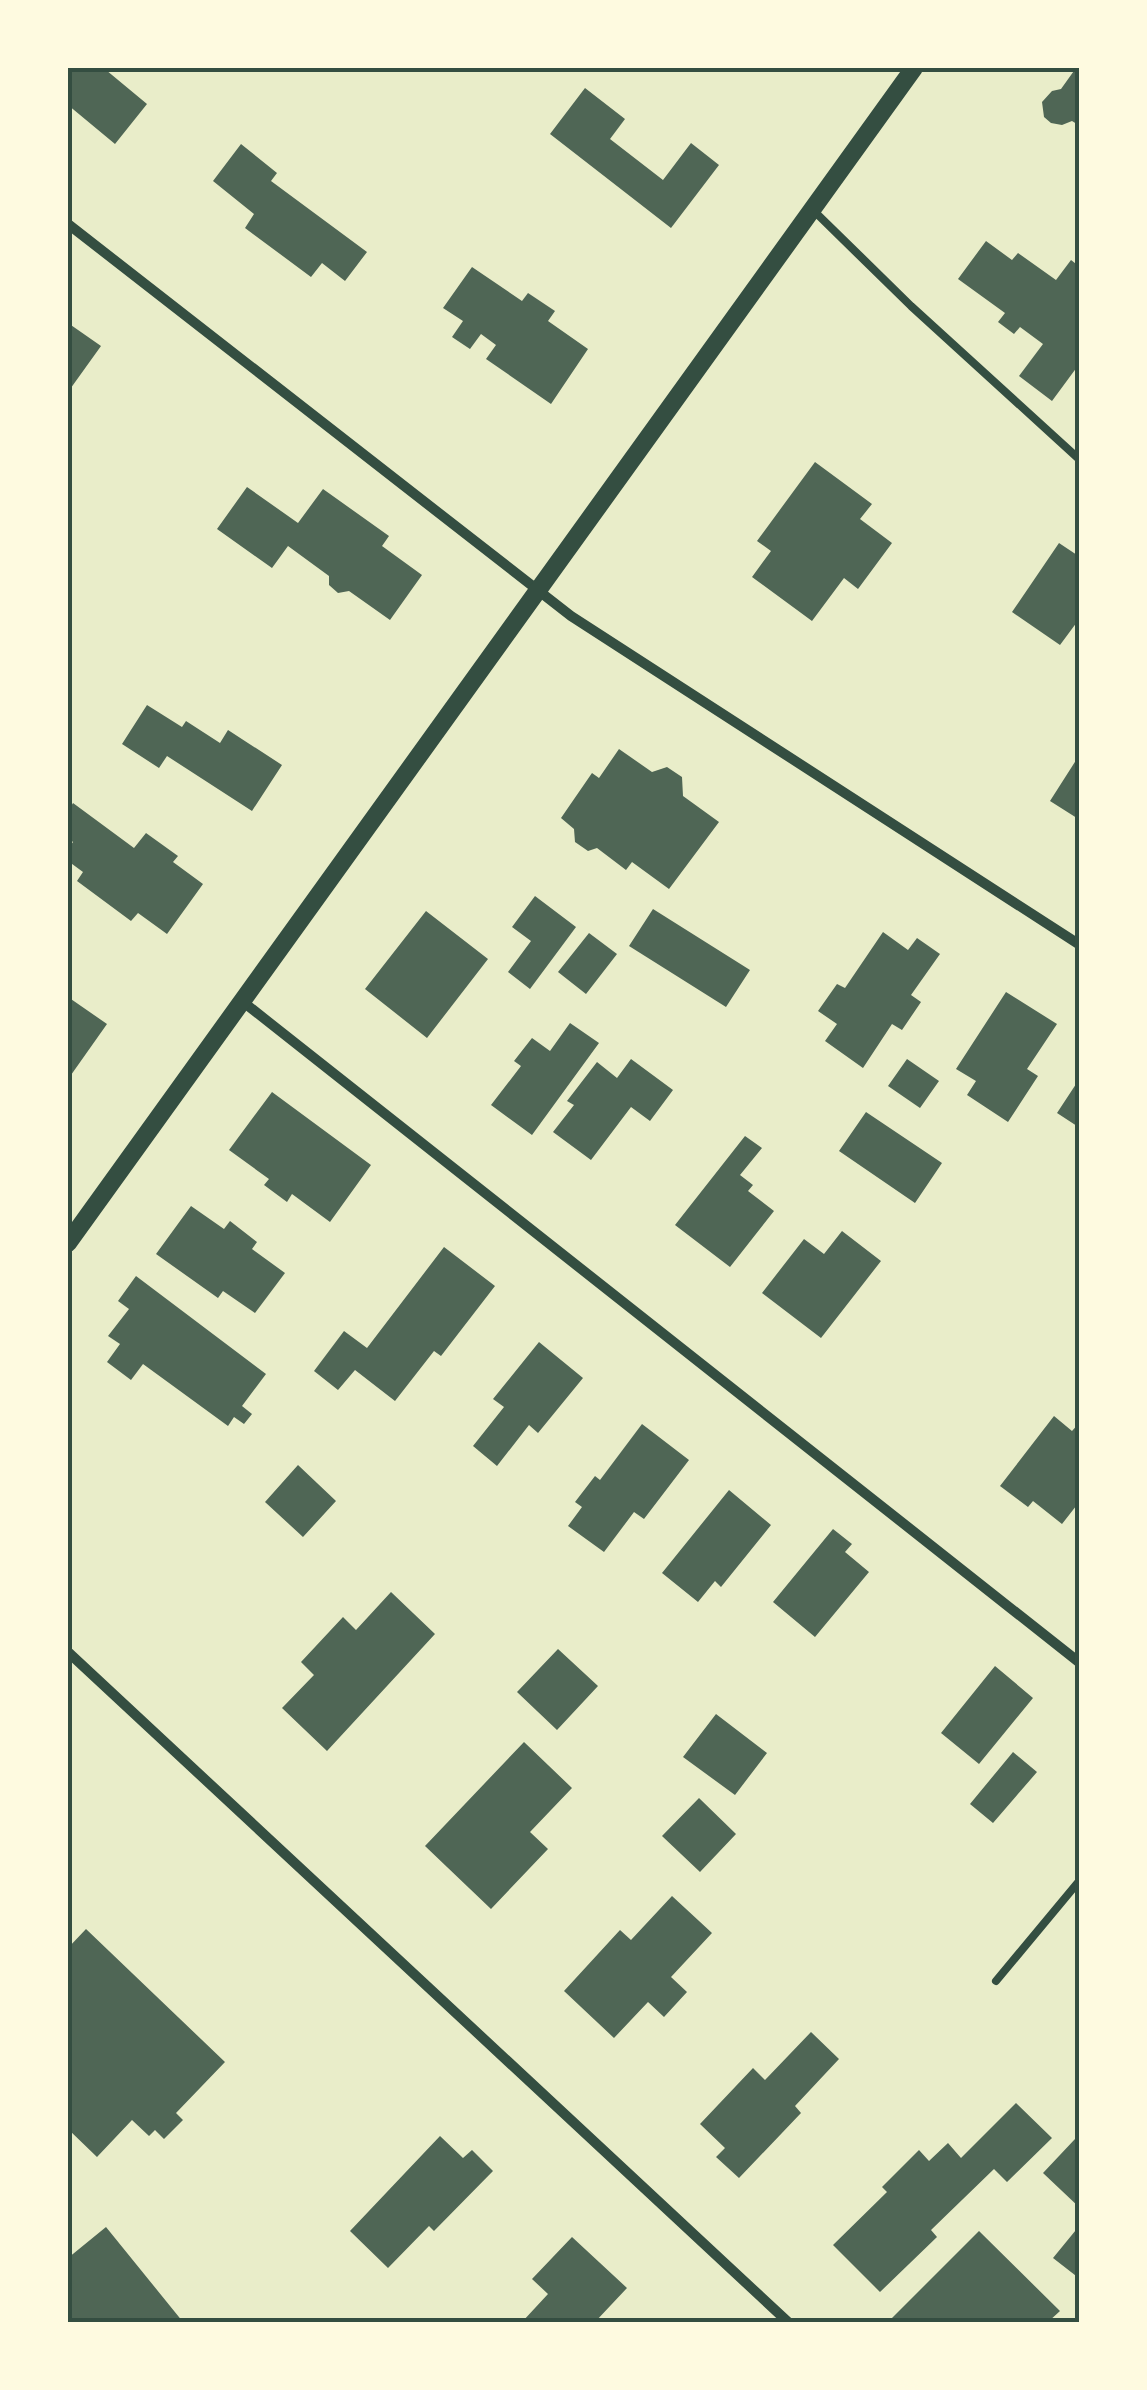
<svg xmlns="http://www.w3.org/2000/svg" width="1147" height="2390" font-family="Montserrat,sans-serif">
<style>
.building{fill:#4f6655}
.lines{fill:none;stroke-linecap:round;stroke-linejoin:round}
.service{stroke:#344e41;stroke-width:8}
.minor{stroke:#344e41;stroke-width:10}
.tertiary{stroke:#344e41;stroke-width:18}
.neatline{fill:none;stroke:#344e41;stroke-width:4}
</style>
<rect width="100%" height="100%" fill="#e9edc9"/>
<path class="building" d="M68,68H108L106,70L147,104L115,144L68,105Z
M1076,68H1080V126L1072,121L1062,125L1051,123L1044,117L1042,102L1052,91L1061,89Z
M585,88L625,119L610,139L663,180L691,143L719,165L671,228L550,134Z
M241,144L277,173L271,181L367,252L345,281L322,263L311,277L245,228L254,214L213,181Z
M986,241L1012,260L1018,253L1056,280L1071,260L1080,267V363L1052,401L1019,376L1043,344L1020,327L1014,334L998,322L1005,313L958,279Z
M472,267L522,301L528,293L555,311L548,321L588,349L551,404L486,359L496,345L481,334L470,349L452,337L463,321L443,308Z
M68,323L101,346L68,392Z
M815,462L872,504L860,519L892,543L858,589L844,578L812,621L752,577L771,551L757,541Z
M247,487L298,523L323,489L389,536L382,546L422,575L390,620L349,591L338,593L329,585V576L288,546L272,568L217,529Z
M1059,543L1080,557V618L1060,645L1012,612Z
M147,705L182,727L186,721L220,743L228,730L282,765L252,811L167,756L159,768L122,744Z
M619,749L652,772L667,767L682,777L683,796L719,822L669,889L632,862L626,870L597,848L588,851L575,842L574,829L561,818L592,773L599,778Z
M1080,754V820L1050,801Z
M73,803L134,848L146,833L178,856L173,862L203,884L167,934L138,913L131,921L77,881L83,872L68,861V849L73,842L68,838V811Z
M535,896L576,927L530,989L508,972L531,941L512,927Z
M653,909L750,970L726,1007L629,946Z
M426,911L488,959L427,1038L365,989Z
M883,932L908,950L917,938L940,954L911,995L921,1002L902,1030L892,1024L863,1068L825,1041L837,1024L818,1011L837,984L845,988Z
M589,933L617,954L586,994L558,972Z
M1006,992L1057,1024L1027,1069L1038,1076L1008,1122L967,1095L976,1081L956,1069Z
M68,997L107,1024L71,1075L68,1073Z
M570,1023L599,1043L532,1135L491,1105L521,1066L514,1061L532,1038L550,1051Z
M631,1059L673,1090L650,1121L631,1107L591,1160L553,1132L574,1105L567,1101L597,1062L617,1078Z
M907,1059L939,1081L920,1108L888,1086Z
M1080,1078V1128L1057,1113Z
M272,1092L371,1165L330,1222L292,1194L287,1202L264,1185L269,1179L229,1150Z
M866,1112L942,1163L915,1203L839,1151Z
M745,1136L762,1148L740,1175L753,1185L748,1191L774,1211L730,1267L675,1225Z
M191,1206L224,1229L230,1221L257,1242L252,1249L285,1273L255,1313L223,1291L218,1298L156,1254Z
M842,1231L881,1261L821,1338L762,1293L804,1239L824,1254Z
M444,1247L495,1286L441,1356L434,1351L395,1401L355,1370L338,1390L314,1371L344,1331L367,1348Z
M136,1276L266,1374L242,1406L252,1414L244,1424L234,1417L228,1426L143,1364L131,1380L107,1362L120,1344L108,1336L129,1309L118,1301Z
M539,1342L583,1378L538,1433L529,1425L497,1466L473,1446L504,1407L493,1399Z
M1054,1416L1072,1431L1080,1422V1501L1062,1524L1033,1501L1028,1507L1000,1486Z
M642,1424L689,1460L644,1519L634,1512L604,1552L568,1526L582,1507L575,1502L595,1476L600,1480Z
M298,1465L336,1501L303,1537L265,1502Z
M729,1490L771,1525L721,1587L715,1581L698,1602L662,1573Z
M833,1529L852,1544L845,1552L869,1572L815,1637L773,1602Z
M391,1592L435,1634L327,1751L282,1708L314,1675L301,1662L343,1617L356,1630Z
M558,1649L598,1686L557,1730L517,1692Z
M995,1666L1033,1698L979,1764L941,1733Z
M716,1714L767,1753L735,1795L683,1757Z
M524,1742L572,1788L530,1832L548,1849L491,1909L425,1846Z
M1013,1752L1037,1772L993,1823L970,1804Z
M699,1798L736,1834L700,1872L662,1836Z
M672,1896L712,1933L671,1977L687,1992L664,2017L648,2002L614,2038L564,1991L620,1930L631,1940Z
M86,1929L225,2062L176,2113L183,2120L164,2139L155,2130L149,2136L132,2120L97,2157L68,2129V1948Z
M811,2032L839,2059L795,2106L801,2113L739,2178L716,2157L725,2148L700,2124L753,2068L765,2080Z
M1016,2103L1052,2138L1007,2182L994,2169L931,2230L937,2237L880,2292L833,2245L887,2192L882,2187L919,2150L929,2161L948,2143L961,2158Z
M440,2136L463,2158L472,2150L493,2171L434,2231L429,2226L388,2268L350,2231Z
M1075,2139L1080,2143V2208L1043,2173Z
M1080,2225V2279L1053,2258Z
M106,2227L183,2322H68V2258Z
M979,2231L1060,2311L1048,2322H888Z
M572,2237L627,2288L595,2322H522L548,2294L532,2279Z"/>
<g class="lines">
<path class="service" d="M813,210L911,306L1080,460
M996,1981L1080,1880"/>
<path class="minor" d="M68,224L571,616L1080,945
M242,1001L1080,1663
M68,1652L788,2322"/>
<path class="tertiary" d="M68,1243L914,68"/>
</g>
<rect width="1147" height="2390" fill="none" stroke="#fefae0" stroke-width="140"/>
<rect x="70" y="70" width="1007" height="2250" class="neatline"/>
</svg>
